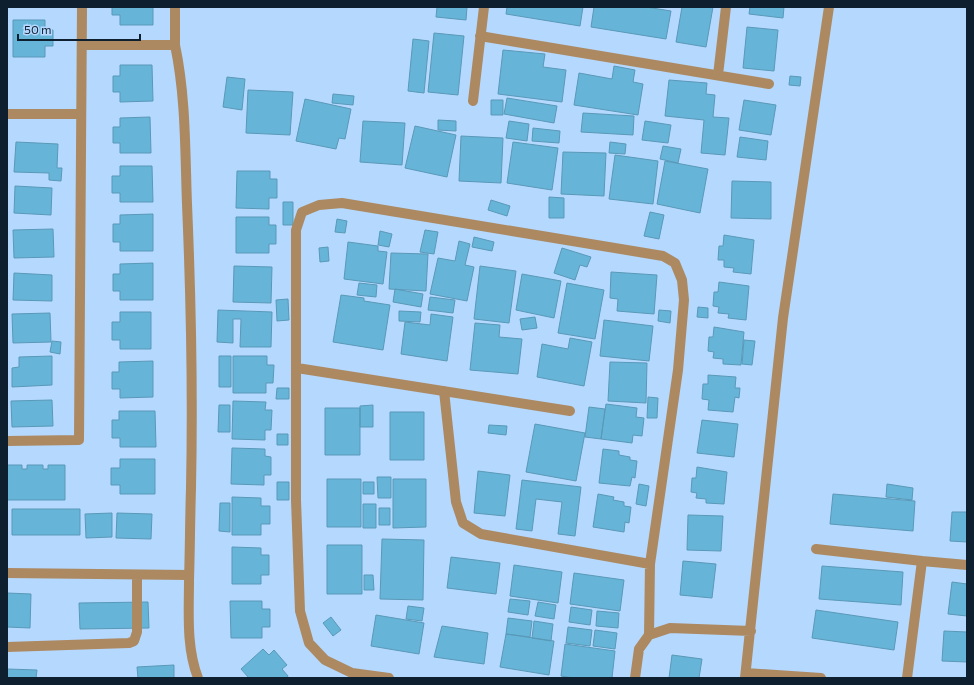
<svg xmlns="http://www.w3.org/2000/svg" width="974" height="685" font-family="Commissioner,sans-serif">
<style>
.building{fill:#67b4d9;stroke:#5999b8}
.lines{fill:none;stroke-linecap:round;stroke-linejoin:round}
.minor{stroke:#ac8961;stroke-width:10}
</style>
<rect width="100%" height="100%" fill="#b5d8fe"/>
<path class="building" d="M112,7H153V25H120V15H112Z
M437,7H467L466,20L436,17Z
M507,7H583L580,26L506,14Z
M594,7H646L671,11L666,39L591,27Z
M682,7H713L706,47L676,42Z
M750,7H784L783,18L749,14Z
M13,20H45V30H53V46H45V57H13Z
M747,27L778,30L774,71L743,68Z
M434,33L464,36L458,95L428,92Z
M413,39L429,41L424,93L408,91Z
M503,50L545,54L543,67L566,70L562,102L498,94Z
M120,65H152L153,101L120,102V92H113V76H120Z
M614,66L635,70L633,82L643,84L638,115L574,105L579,73L612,79Z
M790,76L801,77L800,86L789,85Z
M227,77L245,79L242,110L223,107Z
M669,80L707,83L706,94L715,95L713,117L729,118L725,155L701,153L704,120L665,116Z
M248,90L293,92L290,135L246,133Z
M333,94L354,96L353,105L332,103Z
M507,98L557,106L554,123L504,114Z
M305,99L351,109L345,139L339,138L336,149L296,141Z
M491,100H503V115H491Z
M744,100L776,105L771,135L739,130Z
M583,113L634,116L633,135L581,132Z
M150,117L151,153H120V143H113V127H120V118Z
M438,120L456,121V131L438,130Z
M363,121L405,123L402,165L360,162Z
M509,121L529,124L527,141L506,138Z
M645,121L671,125L668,143L642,140Z
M415,126L456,135L447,177L405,168Z
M533,128L560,131L559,143L532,141Z
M461,136L503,138L501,183L459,181Z
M740,137L768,141L766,160L737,157Z
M16,142L58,144L57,168H62L61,181L49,180V173L14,172Z
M513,142L558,148L552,190L507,183Z
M610,142L626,144L625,154L609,153Z
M663,146L681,149L678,163L660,159Z
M563,152L606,153L604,196L561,194Z
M615,155L658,161L653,204L609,199Z
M665,161L708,169L700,213L657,204Z
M120,166H152L153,202H120V193H112V176H120Z
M237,171H270V179H277V198H269V209L236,208Z
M732,181L771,182V219L731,218Z
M15,186L52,188L51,215L14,213Z
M549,197L564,198V218H549Z
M491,200L510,206L507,216L488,210Z
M283,202H293V225H283Z
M650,212L664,215L659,239L644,236Z
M153,214V251H120V242H113V224H120V215Z
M236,217H269V225H276V244H269V253H236Z
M337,219L347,221L345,233L335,232Z
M53,229L54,257L14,258L13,230Z
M425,230L438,232L434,254L420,252Z
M380,231L392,234L389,247L378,245Z
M724,235L754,240L751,274L733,272L734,268L724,267V260H718L719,246H723Z
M474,237L494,242L492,251L472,247Z
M459,241L470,244L465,265L474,267L467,301L430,294L438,258L455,261Z
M348,242L378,246V251L387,252L383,284L344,279Z
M328,247L329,261L320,262L319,248Z
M562,248L591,257L587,267L580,265L575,280L554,273Z
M391,253L428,254L426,291L389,289Z
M153,263V300H120V291H113V274H120V264Z
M234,266L272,267L271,303L233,302Z
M480,266L516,271L509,323L474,319Z
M611,272L657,275L654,314L617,311L618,299L610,298Z
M14,273L52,275V301L13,300Z
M522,274L561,281L554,318L516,310Z
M719,282L749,286L746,320L728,318L729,314L718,313L719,307L713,306L714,292H718Z
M359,283L377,285L376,297L357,295Z
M567,283L604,290L595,339L558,333Z
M395,289L423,294L421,307L393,302Z
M341,295L364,298V301L390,305L383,350L333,342Z
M430,297L455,300L453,313L428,310Z
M288,299L289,320L277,321L276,300Z
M698,307L708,308V318L697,317Z
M218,310L272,312L271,347H240L241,319H233V343L217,342Z
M659,310L671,311L670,323L658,321Z
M399,311L421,312L420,322L399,321Z
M120,312H151V349H120V340H112V322H120Z
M50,313L51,342L13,343L12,314Z
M431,314L453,317L447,361L401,354L405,322L430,325Z
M535,317L537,328L522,330L520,319Z
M604,320L653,326L649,361L600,356Z
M475,323L500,325L499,337L522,339L518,374L470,370Z
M714,327L744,332L741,365L723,364V359L713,358L714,352L708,351L709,337H713Z
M570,338L592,342L584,386L537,377L542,344L568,349Z
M744,340L755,341L752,365L742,364Z
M52,341L61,342L60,354L50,352Z
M52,356V385L12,387V368L19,367V357Z
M219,356H231V387H219Z
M233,356H267V365H274L273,383H266V393H233Z
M153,361V397L120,398V389H112V372H119V362Z
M610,362L647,363L646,403L608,401Z
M708,375L736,377L735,388H740L739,398L735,397L733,412L708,410L709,400L702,399L703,384H708Z
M277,388H289V399H276Z
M648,397L658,398L657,418H647Z
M52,400L53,426L12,427L11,401Z
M233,401L266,402L265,410H272L271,430H265V440L232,439Z
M606,404L637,408L636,417L644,418L642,436L633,435L632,443L601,439Z
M219,405H230V432H218Z
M373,405V427H360V406Z
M589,407L605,409L601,439L585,437Z
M325,408H360V455H325Z
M119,411H155L156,447H120V438H112V420H119Z
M390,412H424V460H390Z
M702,420L738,424L734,457L697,453Z
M535,424L585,433L576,481L526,472Z
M489,425L507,426L506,435L488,433Z
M277,434H288V445H277Z
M232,448L265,449V456L271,457V475H264V485L231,484Z
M603,449L619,451V455L630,457V460L637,461L635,478L632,477L630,486L599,483Z
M120,459H155V494H120V485H111V468H120Z
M7,465H22V469H27V465H43V469H48V465H65V500H7Z
M697,467L727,472L724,504L706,503V499L696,498L697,493L691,492L692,478H696Z
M478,471L510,475L505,516L474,513Z
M377,477H391V498H378Z
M327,479H361V527H327Z
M393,479H426V527L393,528Z
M522,480L581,487L575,536L558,534L562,502L536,499L532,531L516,529Z
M277,482H289V500H277Z
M363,482H374V494H363Z
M639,484L649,486L646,506L636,504Z
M887,484L913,488L912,500L886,497Z
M598,494L614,497L613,500L624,502V506L631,507L629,523L625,522L624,532L593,527Z
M833,494L915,501L913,531L830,524Z
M232,497L261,498V506H270V524H261V535H232Z
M220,503H230V532L219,531Z
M363,504H376V528H363Z
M379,508H390V525H379Z
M12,509H80V535H12Z
M952,512H967V542L950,541Z
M112,513V537L86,538L85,514Z
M117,513L152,514L151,539L116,538Z
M688,515L723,516L721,551L687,550Z
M382,539L424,540L423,600L380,599Z
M327,545H362V594H327Z
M232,547L261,548V555H269V575H261V584H232Z
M451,557L500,563L496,594L447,588Z
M683,561L716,564L712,598L680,595Z
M514,565L562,572L558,603L510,596Z
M822,566L903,572L901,605L819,599Z
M574,573L624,580L620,611L570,604Z
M364,575H373L374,590H364Z
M952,582L967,584V616L948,614Z
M7,593L31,594L30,628L7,627Z
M510,599L530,601L528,615L508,612Z
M230,601H262V609H270V627H262V638H231Z
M148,602L149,628L80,629L79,603Z
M538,602L556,605L554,619L535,616Z
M408,606L424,608L422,621L406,619Z
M571,607L592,610L590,625L569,622Z
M816,610L898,622L894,650L812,638Z
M597,611L619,613L618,628L596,626Z
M376,615L424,623L419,654L371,646Z
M331,617L341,630L333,636L323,623Z
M508,618L532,621L530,637L506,634Z
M534,621L553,624L551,641L532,638Z
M442,626L488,633L484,664L434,657Z
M568,627L592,630L590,646L566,643Z
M595,630L617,633L615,649L593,646Z
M944,631L967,632V662L942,661Z
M506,634L554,641L549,675L500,667Z
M565,644L615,651L612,678H573L561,676Z
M263,649L269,655L274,650L287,665L282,669L288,676L287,678H249L241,669Z
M672,655L702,659L699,678H669Z
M174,665V678H138L137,667Z
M7,669L37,670L36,678H7Z"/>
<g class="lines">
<path class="minor" d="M480,36L769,84
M82,45H175V7
M175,45C186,97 185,151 187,204C191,298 193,393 191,488C190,519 190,549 189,580C189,612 186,647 198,678
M718,75L726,7
M473,101L484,7
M7,114H81
M297,368L570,411
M444,391L456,502L463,523L481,534L650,564
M7,441L79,440L82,7
M816,549L922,561L967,565
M7,573L189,575
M7,647L129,643L134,641L137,632V575
M746,673L821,678
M389,678L352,673L325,660L309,643L300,611L296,500V230L302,212L319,205L342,203L663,256L675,263L682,280L684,300L678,370L650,564L649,635
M635,678L639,649L649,635L670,628L751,631
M745,678L783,318L829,7
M907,678L922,561"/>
</g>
<rect width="974" height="685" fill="none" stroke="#0e1f30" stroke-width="16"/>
<path d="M18 34v6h122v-6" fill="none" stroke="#0e1f30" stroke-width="2"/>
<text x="24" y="34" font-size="12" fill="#0e1f30" stroke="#b5d8fe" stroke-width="3" paint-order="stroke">50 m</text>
</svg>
